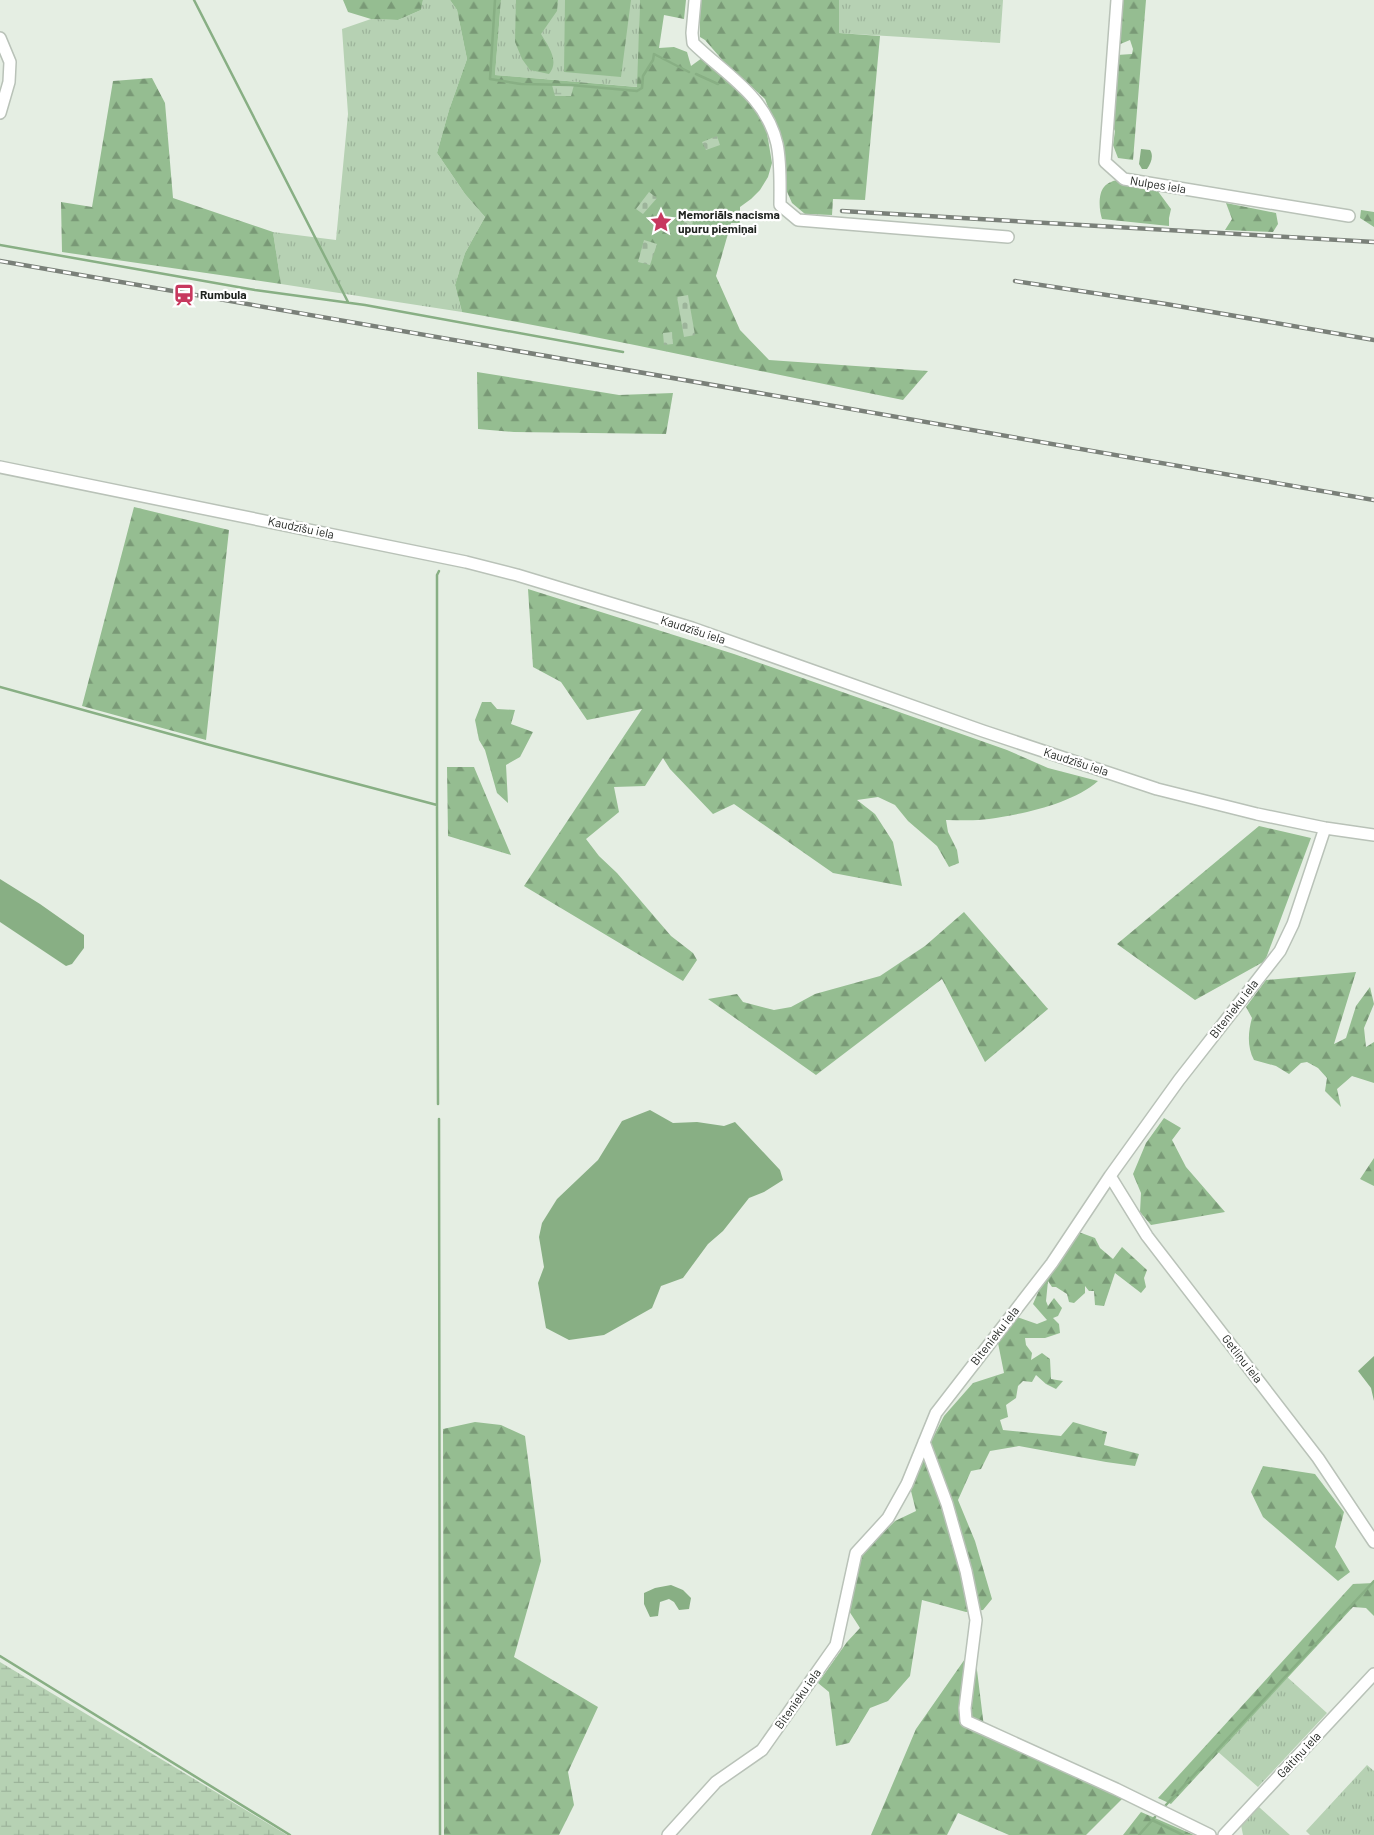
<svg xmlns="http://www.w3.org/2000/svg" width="1374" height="1835" font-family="Barlow,sans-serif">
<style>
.grass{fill:url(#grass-tufts)}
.forest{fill:url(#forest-firs)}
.wetland{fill:url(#wetland-marsh)}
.cemetery{fill:url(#cemetery-stones)}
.water{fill:#88af84}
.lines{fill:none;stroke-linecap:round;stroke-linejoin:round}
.stream{stroke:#88af84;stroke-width:2.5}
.minor-casing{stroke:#b9c2b8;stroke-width:14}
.minor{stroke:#fff;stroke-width:11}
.rail-casing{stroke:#7a8079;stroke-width:4.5}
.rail{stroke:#fff;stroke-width:2.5;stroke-dasharray:8;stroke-linecap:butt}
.labels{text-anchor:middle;stroke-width:4.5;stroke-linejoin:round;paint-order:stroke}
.street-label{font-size:12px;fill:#1e221e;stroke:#fff}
.poi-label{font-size:12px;font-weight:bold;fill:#1e221e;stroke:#fff;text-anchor:start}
</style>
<defs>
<pattern id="grass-tufts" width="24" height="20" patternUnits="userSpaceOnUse" patternTransform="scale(1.25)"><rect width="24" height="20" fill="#b6d1b3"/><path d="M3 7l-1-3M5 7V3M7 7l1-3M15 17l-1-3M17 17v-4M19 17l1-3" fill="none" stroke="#9cb39a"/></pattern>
<pattern id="forest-firs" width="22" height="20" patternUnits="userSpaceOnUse" patternTransform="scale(1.25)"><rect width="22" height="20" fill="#95bd91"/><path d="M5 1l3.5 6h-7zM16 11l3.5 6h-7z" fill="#799976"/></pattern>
<pattern id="wetland-marsh" width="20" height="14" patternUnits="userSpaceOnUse" patternTransform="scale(1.25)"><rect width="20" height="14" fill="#b6d1b3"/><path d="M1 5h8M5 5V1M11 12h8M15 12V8" fill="none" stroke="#9cb39a"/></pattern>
<pattern id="cemetery-stones" width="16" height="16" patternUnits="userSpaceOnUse" patternTransform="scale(1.25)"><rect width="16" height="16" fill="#b6d1b3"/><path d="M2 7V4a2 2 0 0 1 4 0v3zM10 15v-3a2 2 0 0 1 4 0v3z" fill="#9cb39a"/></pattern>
</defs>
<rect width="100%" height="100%" fill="#e5eee3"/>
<path class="grass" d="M423,0H450L457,10L467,59L449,110L437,153L465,194L485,217L465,253L455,285L462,312L281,284L273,232L336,240L348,114L342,29L371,19L398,20L421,10Z
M501,0H640L638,87L495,75Z
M839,0H1003L1000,43L838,33Z
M1286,1676L1327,1713L1258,1787L1217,1751Z
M1367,1765L1374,1771V1835H1310L1306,1831Z
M1259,1807L1290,1835H1243L1241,1825Z"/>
<path class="forest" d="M343,0H423L421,10L398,20L371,19L348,12Z
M450,0H501L495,75L637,87L640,0H686L684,19L664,15L659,48L674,47L687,52L691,66L702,58L754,105L766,127L772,163L768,177L760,190L751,199L740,207V223H731L716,276L740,330L769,360L928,371L903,400C756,371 609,338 462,312L455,285L465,253L485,217L465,194L437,153L449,110L467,59L457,10Z
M516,0H558L557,11L541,34C548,46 560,61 549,74L530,70L522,59L515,42Z
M565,0H631L621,77L564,72Z
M700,0H839V33L880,36L865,200L833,199L832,215L805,214L792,203L784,185L775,125L765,99L725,63L705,40L700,37Z
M1119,0H1146L1133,160L1118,158L1113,145L1115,131L1110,121L1117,72V55L1132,54L1133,49L1130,40L1118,45Z
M152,78L165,103L173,198L273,232L281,284L62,252L61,202L92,207L113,81Z
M1119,179L1157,190L1171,209L1169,218V226L1102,219C1099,210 1098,194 1104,187C1108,182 1114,181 1119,179Z
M1226,203L1276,213L1278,224L1273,232L1225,230L1232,219Z
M1361,210L1374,212V227L1360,218Z
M477,372L619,395L673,393L666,434L514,432L478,429Z
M134,507L229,530L206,740L82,706Z
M528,589L734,654L1007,750L1048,768L1098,781C1072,804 1023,814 989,819C975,821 960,820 946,820L948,832L957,850L959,863L949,867L937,846L908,821L895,805L878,797L857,800L875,814L893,842L902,886L833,873L734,804L713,814L670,769L663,758L645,786L614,787L619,812L586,839L599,856L617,873L671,936L693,953L697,960L683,981L524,886L642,709L587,720L561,682L533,667Z
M482,702H491L497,709L515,710L511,724L533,732L520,757L506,765L508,803L497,793L485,750L479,740L475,720Z
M447,767H474L511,855L448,836Z
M1259,826L1311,838L1265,961L1195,1000L1117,944Z
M964,912L1048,1009L985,1062L942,979L816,1075L708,999L737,994L743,1002L774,1010L791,1007L815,994L880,976L925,946Z
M1356,972L1334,1044L1346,1038L1356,1006L1370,987L1374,1004L1364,1028L1366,1047L1374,1042V1083L1352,1076L1337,1089L1341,1107L1325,1091L1327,1078L1318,1068L1307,1062L1301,1063L1289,1074L1276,1066L1254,1060C1247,1047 1248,1032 1252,1018L1246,1007L1266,980Z
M1164,1118L1181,1128L1172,1140L1186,1167L1225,1212L1151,1225L1140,1212L1141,1193L1133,1174L1146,1143Z
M1374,1158V1186L1360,1179Z
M1076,1231L1095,1238L1100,1248L1113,1259L1122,1247L1147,1270L1144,1278L1146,1287L1141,1293L1115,1273L1104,1306L1095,1305L1094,1291H1089L1085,1286V1293L1074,1303L1069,1302L1067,1294L1056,1287H1052L1048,1281L1046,1301L1048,1306L1054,1298L1062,1308L1058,1316L1053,1318L1059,1324L1060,1333L1045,1338H1025L1026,1345L1032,1353L1031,1360L1042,1353L1050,1359L1051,1379L1063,1381L1056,1389L1046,1384L1036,1375L1032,1382L1023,1381L1018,1386L1016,1398L1006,1405L1008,1417L1000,1420L1003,1430L1061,1436L1073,1422L1107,1432L1104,1445L1139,1454L1135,1466L1106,1462L1019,1446L990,1451L981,1469L971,1471L958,1500L975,1541L992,1599L983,1610L966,1612L922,1600L910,1676L888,1701L870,1708L849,1743L836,1746L829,1692L818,1683L847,1642L860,1628L849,1611L859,1556L895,1521L916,1511L911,1491L920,1463L944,1416L973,1383L1004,1373L998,1343L1017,1317L1037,1324L1047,1320L1033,1304L1046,1274Z
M475,1422L501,1425L525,1436L541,1561L514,1657L598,1707L568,1772L574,1805L559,1835H444L443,1429Z
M1263,1466L1315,1474L1344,1512L1335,1547L1350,1572L1338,1581L1263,1517L1251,1492Z
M1374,1583V1616L1366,1608L1353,1607L1171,1804L1158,1798L1353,1584Z
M974,1646L984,1727L1123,1798L1086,1835H1009L958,1813L947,1835H871L916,1729Z
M1141,1812L1194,1835H1123Z"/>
<path class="wetland" d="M552,85H574L571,96H555Z
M0,1662L287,1835H0Z"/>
<path class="cemetery" d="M717,136L720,145L706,150L702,142Z
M649,192L657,198L643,214L636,209Z
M686,215L694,217L691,229L683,227Z
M644,240L657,244L650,265L638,262Z
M688,295L695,335L684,337L677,297Z
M672,332L673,344L664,345L663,333Z"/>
<path class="water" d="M1141,149L1150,150C1154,156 1151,163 1147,169H1142L1139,164Z
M0,879L40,904L84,935V948L72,964L66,966L0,922Z
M650,1110L673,1123L697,1122L724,1126L735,1122L780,1170L783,1180L764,1192L749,1198L723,1231L708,1244L683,1278L661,1286L652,1308L604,1335L569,1340L546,1328L538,1283L544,1267L539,1237L542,1223L557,1199L598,1160L622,1121Z
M1374,1356V1401L1371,1388L1358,1371Z
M671,1585L683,1590L691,1598L689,1609L679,1610L674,1602L669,1599L660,1602L658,1616L650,1617L644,1604V1593L655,1588Z"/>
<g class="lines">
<path class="stream" d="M194,0L348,302
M495,0L490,79L521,84L571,85L637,91L642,88L643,76L653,60L654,54L689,72
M696,74L718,84
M0,245L255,290L365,305L623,352
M0,687L206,744L437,805L438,1104
M437,805V575L439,571
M439,1119L440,1835
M0,1656L290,1835
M1165,1806L1374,1581
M1152,1820L1183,1835
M1139,1835L1155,1817"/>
<g class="minor-casing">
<path id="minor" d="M695,0L692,33L693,43C726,75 766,96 777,144C781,163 780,185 780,205L798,220L1008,237
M1117,0L1105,162L1124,179L1349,216
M0,38L10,62L9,82L0,113
M0,467L466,562L517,575L692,628L983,731L1157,789L1257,814L1325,828L1374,835
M1110,1176L1147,1236L1318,1458L1374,1542
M924,1442L947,1504L966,1571L976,1620L965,1708L966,1721L1116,1789L1210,1835
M668,1835L716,1782L762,1750L836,1645L856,1553L888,1518L907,1484L936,1413L1052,1263L1110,1176L1179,1080L1280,951L1293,924L1325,828
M1224,1835L1374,1674"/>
</g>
<use href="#minor" class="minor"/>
<g class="rail-casing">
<path id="rail" d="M842,211L1374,242
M0,261L1374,500
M1015,281L1166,304L1374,340"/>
</g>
<use href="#rail" class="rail"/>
</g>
<defs>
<g id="sight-bare" transform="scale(1.725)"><path d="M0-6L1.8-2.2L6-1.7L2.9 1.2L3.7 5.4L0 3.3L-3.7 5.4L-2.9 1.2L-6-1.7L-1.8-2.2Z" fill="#c7385e" stroke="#fff" stroke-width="2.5" paint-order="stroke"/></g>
<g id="station-bare" transform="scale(1.725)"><path d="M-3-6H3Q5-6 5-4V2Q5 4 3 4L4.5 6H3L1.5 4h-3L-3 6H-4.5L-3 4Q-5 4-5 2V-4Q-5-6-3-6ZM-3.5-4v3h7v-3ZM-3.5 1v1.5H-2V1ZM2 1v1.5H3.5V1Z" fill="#c7385e" stroke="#fff" stroke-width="2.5" paint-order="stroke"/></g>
</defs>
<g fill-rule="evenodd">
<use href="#sight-bare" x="661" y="222"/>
<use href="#station-bare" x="184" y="295"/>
</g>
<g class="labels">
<g class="street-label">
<text transform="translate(1158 185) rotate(9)" y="4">Nulpes iela</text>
<text transform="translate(301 528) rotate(12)" y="4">Kaudzīšu iela</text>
<text transform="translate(693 630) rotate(18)" y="4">Kaudzīšu iela</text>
<text transform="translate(1076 762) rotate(18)" y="4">Kaudzīšu iela</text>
<text transform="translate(1234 1009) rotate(-52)" y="4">Bitenieku iela</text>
<text transform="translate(995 1336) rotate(-52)" y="4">Bitenieku iela</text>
<text transform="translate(1242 1359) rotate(52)" y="4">Getliņu iela</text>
<text transform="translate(798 1699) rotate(-55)" y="4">Bitenieku iela</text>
<text transform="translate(1299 1755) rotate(-47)" y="4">Gaitiņu iela</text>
</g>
<g class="poi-label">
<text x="678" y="219">Memoriāls nacisma<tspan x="678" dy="14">upuru piemiņai</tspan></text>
<text x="200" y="299">Rumbula</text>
</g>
</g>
</svg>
